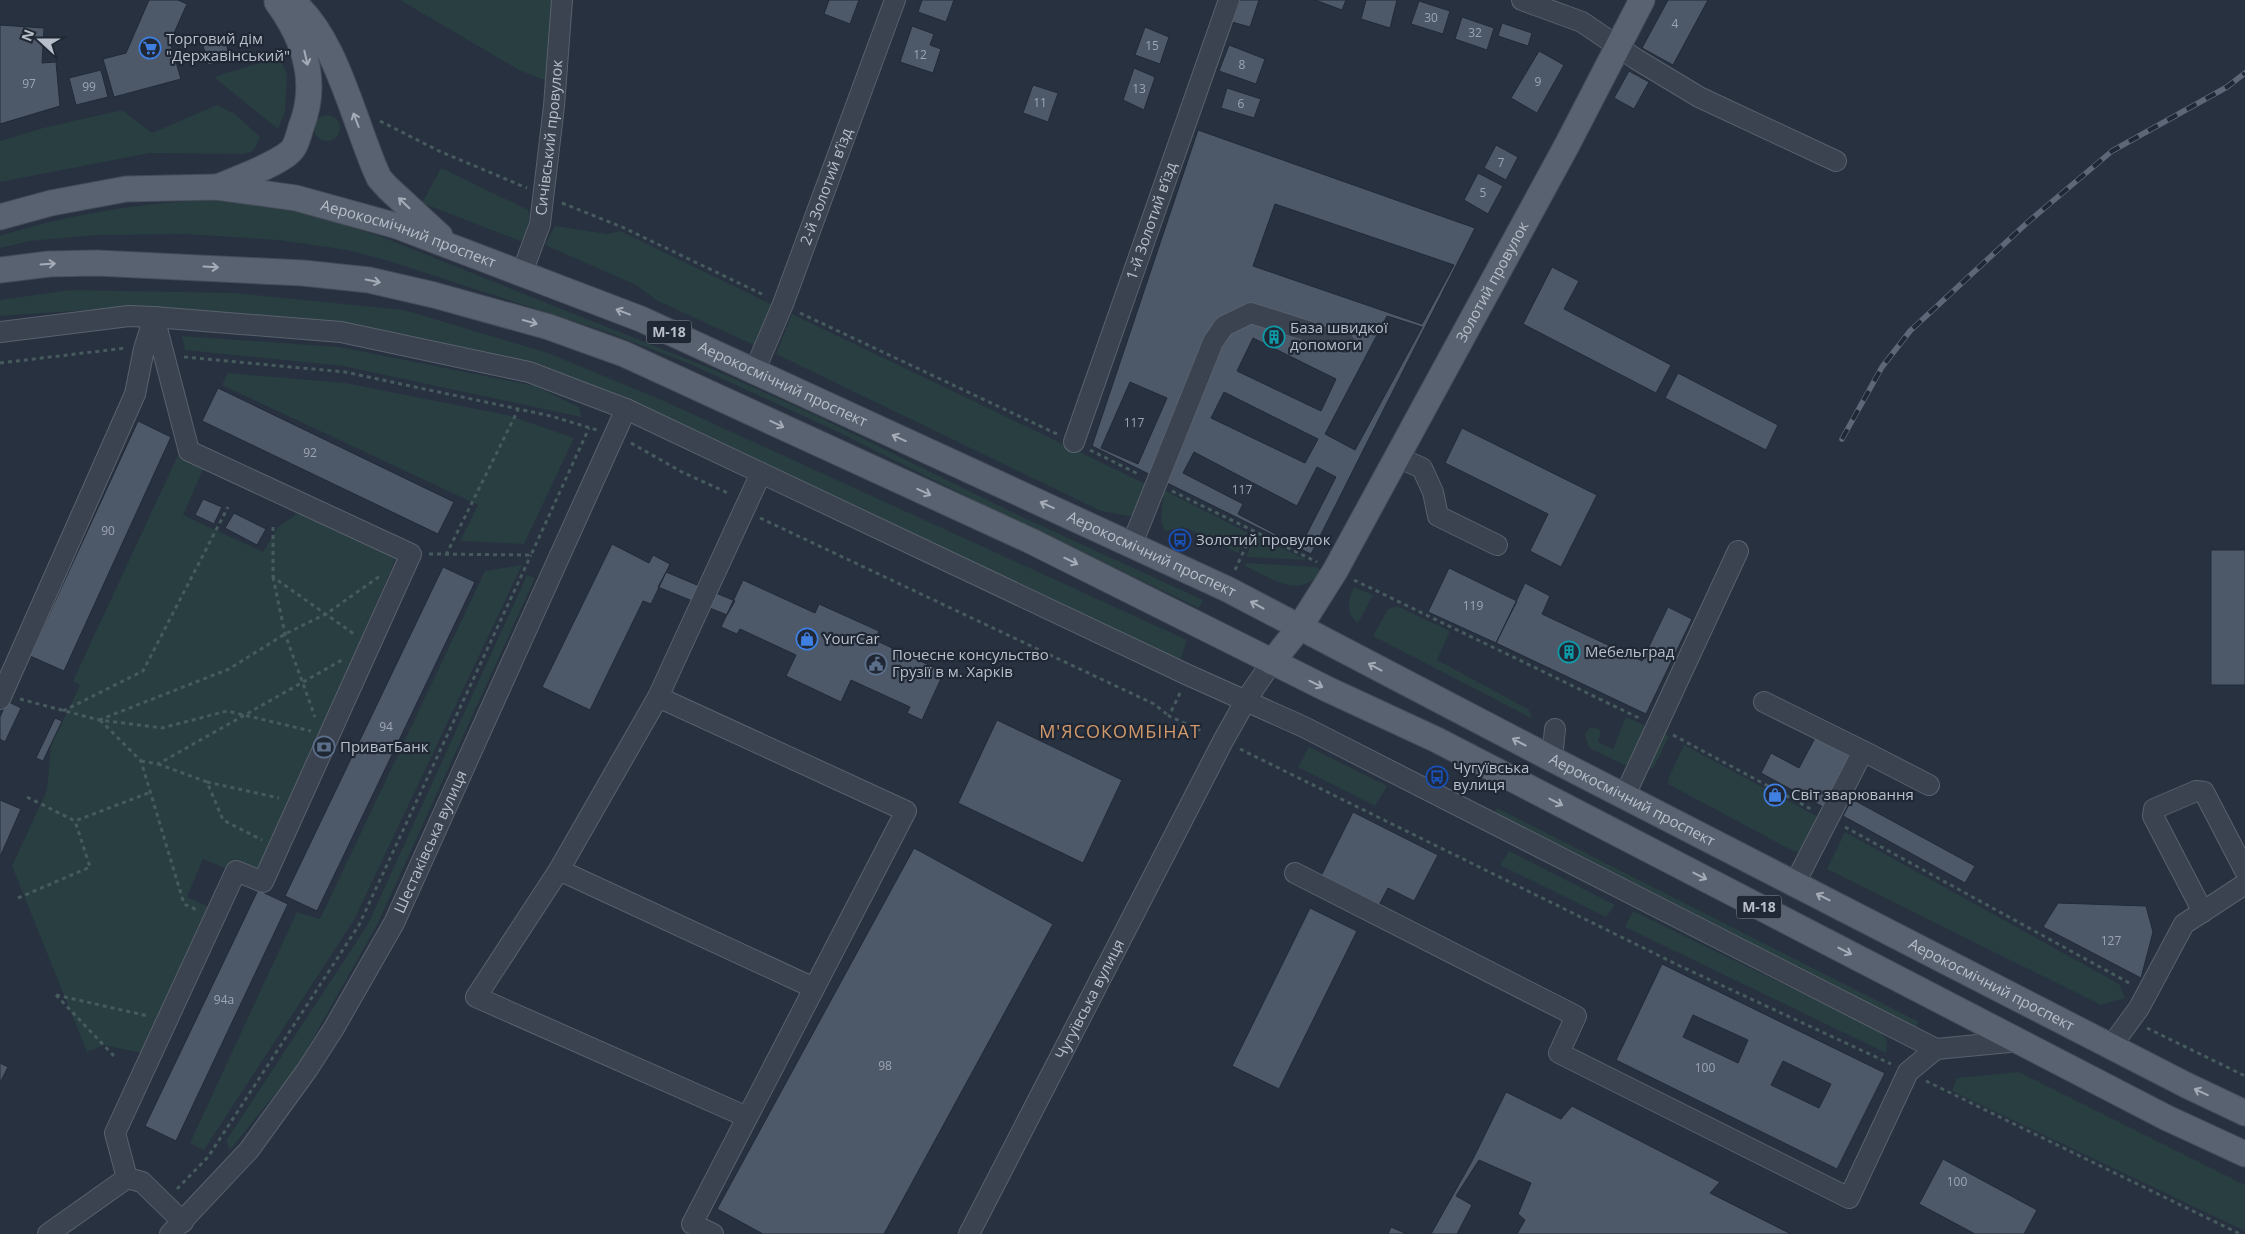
<svg xmlns="http://www.w3.org/2000/svg" width="2245" height="1234" font-family="'Open Sans',sans-serif">
<style>
.green{fill:#293e41}
.building{fill:#4d5869;stroke:#222a37;fill-rule:evenodd}
.lines{fill:none;stroke-linecap:round;stroke-linejoin:round}
.minor-casing{stroke:#59616d;stroke-width:22}
.major-casing{stroke:#454c59;stroke-width:27}
.path{stroke:#475b5e;stroke-width:3;stroke-dasharray:4 4;stroke-linecap:butt}
.minor{stroke:#3b4350;stroke-width:20}
.major{stroke:#596270;stroke-width:25}
.rail-casing{stroke:#5d6777;stroke-width:5.5}
.rail{stroke:#202835;stroke-width:4;stroke-dasharray:11;stroke-linecap:butt}
.oneway{stroke:#a5acb8}
.labels{text-anchor:middle;stroke-width:4.5;stroke-linejoin:round;paint-order:stroke}
.number-label{font-size:12px;fill:#9da5b2}
.shield{fill:#202835;stroke:#8a929d;stroke-width:1}
.shield-label{font-size:14px;font-weight:bold;fill:#b8bfca}
.poi-label{font-size:15px;fill:#b8bfca;stroke:#202835;text-anchor:start}
.street-label{font-size:15px;fill:#b8bfca;stroke:#202835}
.quarter-label{font-size:18px;letter-spacing:1px;fill:#d3996b;stroke:#202835}
</style>
<rect width="100%" height="100%" fill="#273140"/>
<path class="green" d="M400,0H551L553,18L547,81L519,70Z
M279,57L287,74L285,112L278,129L214,77Z
M217,105L235,114L260,137L253,151L244,154L150,153L0,182V141L43,128L122,110L152,133Z
M314 128a13 13 0 1 1 26 0a13 13 0 1 1-26 0Z
M441,168L528,210L530,216L523,242L422,203Z
M189,201H223L276,208L310,214L382,237L717,371L815,415L1020,516L1203,600L1199,608L1024,525L836,431L690,364L607,332L389,261L347,250L278,240L185,234L96,235L30,241L0,248V236C63,216 123,206 189,201Z
M555,226L607,234L620,231L775,306L756,346L658,301L636,285L545,245Z
M71,290L235,293L404,310L548,353L664,401L1187,640L1180,661L532,365L133,307L0,316V300Z
M792,314L1150,486L1141,510L1129,516L1101,511L776,354Z
M182,336L340,347L535,386L579,407L581,417L343,366L185,350Z
M228,373L345,383L507,415L574,438L524,544L460,541L478,505L222,385Z
M179,453L205,465L183,515L263,552L278,527L301,511L397,556L260,871L232,860L227,869L203,859L187,897L209,907L141,1053L104,1045L87,1052L12,866L47,790L51,745L80,685L73,681Z
M1164,490L1248,533L1238,553L1184,527L1164,531L1161,520Z
M1255,536H1256L1307,560L1246,557Z
M1246,563L1316,567L1323,572C1298,599 1272,579 1245,566Z
M522,565L354,920L204,1150L190,1143L297,912L320,919L485,571Z
M527,575L535,578L378,923L297,1067L230,1150L226,1141L368,924Z
M1354,587L1373,595L1358,623C1345,612 1348,601 1354,587Z
M1397,606L1450,631L1437,660L1528,709L1533,719L1373,636L1388,609Z
M1626,717L1669,736L1654,767L1644,774L1589,748L1585,735L1588,729L1594,727L1601,731L1598,742L1613,749Z
M1684,745L1822,819L1800,852L1793,851L1668,784L1669,777Z
M1309,747L1387,786L1375,806L1298,767Z
M1497,808L1919,1022L1914,1029L1491,818Z
M1845,832L2119,984L2125,998L2101,1005L1827,869Z
M1509,851L1615,905L1606,917L1500,865Z
M1633,911L1880,1031L1887,1040L1886,1053L1625,927Z
M2019,1072L2245,1185V1231L1952,1091L1957,1078Z"/>
<path class="building" d="M149,0H178L187,4L170,42L181,79L114,97L103,59L126,53Z
M829,0H859L850,24L824,14Z
M922,0H954L946,22L918,12Z
M1240,0H1259L1250,27L1232,22Z
M1315,0H1346L1342,10Z
M1366,0H1397L1390,28L1361,19Z
M1668,0H1708L1673,65L1642,48Z
M1419,1L1450,11L1443,34L1411,24Z
M1462,17L1494,28L1487,50L1455,39Z
M1502,23L1532,33L1528,46L1498,36Z
M0,25L44,28L42,63L56,62L60,106L0,124Z
M912,26L934,34L930,45L941,49L933,73L900,62Z
M1145,27L1169,37L1160,64L1135,55Z
M224,35L230,59L208,65L202,41Z
M1229,45L1265,59L1256,84L1219,71Z
M1539,51L1564,65L1537,113L1511,98Z
M1134,68L1155,77L1144,110L1123,100Z
M101,70L108,97L76,105L69,78Z
M1629,71L1649,82L1634,109L1614,98Z
M1033,85L1058,93L1048,122L1023,113Z
M1227,88L1261,99L1254,118L1221,108Z
M1198,130L1475,228L1311,554L1092,446Z
M1496,145L1518,157L1506,180L1484,168Z
M1478,173L1503,186L1488,214L1464,200Z
M1275,204L1454,265L1422,324L1253,266Z
M1552,267L1579,281L1564,309L1671,365L1656,393L1523,324Z
M1387,316L1422,327L1355,450L1325,434Z
M1253,338L1336,379L1321,411L1237,371Z
M1678,373L1778,425L1766,450L1665,398Z
M1130,382L1167,398L1138,464L1101,448Z
M218,388L454,502L438,534L202,421Z
M1224,392L1318,439L1305,463L1211,418Z
M138,421L171,437L64,671L30,656Z
M1462,428L1597,495L1561,567L1530,551L1548,514L1445,463Z
M1194,452L1297,506L1317,467L1336,477L1300,547L1238,514L1243,504L1183,473Z
M203,499L222,507L214,524L195,515Z
M234,513L266,529L257,545L225,528Z
M612,544L649,563L653,555L670,564L651,604L643,601L590,710L542,687Z
M2211,550H2245V685H2211Z
M443,567L475,582L317,911L285,896Z
M1449,568L1517,601L1496,643L1428,612Z
M666,572L735,601L727,615L658,587Z
M743,580L815,613L819,604L879,631L875,640L944,672L922,720L907,713L910,707L851,680L841,702L786,676L796,655L740,629L737,634L721,627Z
M1525,583L1550,596L1542,614L1642,661L1668,607L1692,619L1646,714L1496,643Z
M7,701L21,708L5,742L0,739V717Z
M55,718L62,721L43,761L36,758Z
M997,720L1122,780L1083,863L958,803Z
M1816,736L1853,756L1825,808L1761,773L1771,753L1799,768Z
M1852,799L1975,866L1965,883L1843,816Z
M0,800L21,809L0,857Z
M1353,812L1438,855L1414,901L1388,888L1378,907L1320,878Z
M914,848L1053,924L884,1234H763L717,1209Z
M258,890L288,904L176,1141L145,1126Z
M2058,903L2146,906L2153,932L2141,978L2043,927Z
M1310,908L1357,931L1279,1089L1232,1066Z
M1662,964L1885,1073L1837,1169L1616,1060ZM1693,1015L1748,1040L1738,1063L1683,1037ZM1783,1061L1831,1084L1819,1108L1771,1085Z
M0,1063L8,1067L0,1083Z
M1506,1092L1561,1119L1572,1106L1720,1182L1710,1193L1791,1234H1517L1525,1220L1518,1214L1531,1183L1479,1160L1456,1196L1472,1205L1457,1234H1431L1472,1161Z
M1943,1159L2037,1210L2024,1234H1975L1919,1204Z
M1391,1227L1407,1234H1388Z"/>
<g class="lines">
<g class="minor-casing">
<g id="minor">
<path d="M1522,0L1582,22L1636,59L1699,97L1836,161"/>
<path id="s1" d="M522,273L540,224L554,106L562,0"/>
<path d="M0,332L129,316L154,317L341,332L529,372L626,409L1188,675L1304,727L1936,1049L2020,1041"/>
<path id="s2" d="M754,372L783,304L895,0"/>
<path id="s3" d="M1074,442L1229,0"/>
<path d="M1397,457L1422,468L1433,492L1438,516L1497,545"/>
<path d="M1132,544L1213,342L1224,326L1251,313L1345,343"/>
<path d="M658,697L559,870L476,997L747,1117"/>
<path d="M0,699L135,394L144,349L154,317L189,451L411,554L263,882L236,871L115,1133L127,1178"/>
<path d="M1764,702L1863,751L1795,883"/>
<path d="M1863,751L1929,785"/>
<path d="M1552,759L1555,729"/>
<path d="M1624,797L1738,551"/>
<path d="M559,870L814,988"/>
<path d="M1295,873L1576,1016L1559,1053L1849,1198L1908,1072L1936,1049"/>
<path d="M2203,912L2153,816L2154,809L2196,791L2204,792L2245,871"/>
<path d="M2112,1045L2139,1008L2184,924L2245,884"/>
<path d="M48,1234L127,1178L142,1182L183,1222"/>
<path id="s4" d="M170,1234L249,1150L307,1070L334,1028L394,923L626,409"/>
<path d="M713,1234L692,1224L906,811L658,697L761,473"/>
<path id="s5" d="M969,1234L1223,741L1246,700L1272,662"/>
</g>
</g>
<g class="major-casing">
<g id="major">
<path d="M290,0C336,33 355,127 379,178L388,188L440,236"/>
<path d="M218,187C238,178 274,166 290,152C296,147 299,134 301,127C319,82 304,39 277,2"/>
<path id="s6" d="M0,217L51,203L126,189L216,187L296,198L397,226L641,319L1227,589L1552,759L2186,1085L2245,1113"/>
<path d="M0,270L49,264L97,263L303,273L369,280L434,295L549,327L624,354L1031,541L1327,689L1437,740L2167,1118L2245,1154"/>
<path id="s7" d="M1272,662L1299,628L1335,571L1567,145L1642,0"/>
</g>
</g>
<path class="path" d="M380,121L439,151L527,188
M562,203L622,227L766,296
M800,313L1057,434
M184,357L345,372L551,416L597,430
M0,363L126,348
M631,443L682,472L730,494
M1090,450L1140,475
M1172,491L1317,562
M760,518L1154,704L1169,716
M273,527V577L354,634
M429,554L531,555L589,428
M446,555L518,410
M1235,570L1253,531
M273,577L285,634L315,717
M1354,580L1641,719
M1180,693L1169,716L1202,731
M20,699L99,720L162,728L227,711L311,731
M63,711L143,671L228,507
M99,720L229,669L285,634L326,614L380,576
M100,720L141,761L184,904L197,910
M1673,735L1811,809
M1240,749L1680,966L1891,1064
M141,761L158,764L342,660
M158,764L207,782L223,820L262,840
M207,782L279,798
M27,797L75,821L151,792
M1845,827L2131,984
M18,898L90,867L75,821
M56,995L148,1016
M56,995L114,1056
M2147,1028L2245,1076
M1926,1081L2240,1234
M177,1189L208,1157L359,925L531,555"/>
<use href="#minor" class="minor"/>
<use href="#major" class="major"/>
<g class="rail-casing">
<path id="rail" d="M1842,439L1882,367L1910,331L2028,222L2112,151L2227,87L2245,73"/>
</g>
<use href="#rail" class="rail"/>
</g>
<defs><path id="oneway-shaft" d="M-6 0H5M1.5-3L5.5 0L1.5 3" fill="none" stroke-width="1.6" stroke-linecap="round" stroke-linejoin="round" transform="scale(1.25)"/></defs>
<g class="oneway">
<use href="#oneway-shaft" transform="translate(306 58) rotate(77)"/>
<use href="#oneway-shaft" transform="translate(356 120) rotate(-111)"/>
<use href="#oneway-shaft" transform="translate(404 203) rotate(-136)"/>
<use href="#oneway-shaft" transform="translate(48 264) rotate(-4)"/>
<use href="#oneway-shaft" transform="translate(211 267) rotate(3)"/>
<use href="#oneway-shaft" transform="translate(373 281) rotate(11)"/>
<use href="#oneway-shaft" transform="translate(623 312) rotate(-159)"/>
<use href="#oneway-shaft" transform="translate(530 322) rotate(15)"/>
<use href="#oneway-shaft" transform="translate(777 424) rotate(25)"/>
<use href="#oneway-shaft" transform="translate(899 438) rotate(-156)"/>
<use href="#oneway-shaft" transform="translate(924 492) rotate(25)"/>
<use href="#oneway-shaft" transform="translate(1047 505) rotate(-156)"/>
<use href="#oneway-shaft" transform="translate(1071 561) rotate(26)"/>
<use href="#oneway-shaft" transform="translate(1257 605) rotate(-151)"/>
<use href="#oneway-shaft" transform="translate(1375 667) rotate(-152)"/>
<use href="#oneway-shaft" transform="translate(1316 684) rotate(26)"/>
<use href="#oneway-shaft" transform="translate(1519 742) rotate(-152)"/>
<use href="#oneway-shaft" transform="translate(1556 802) rotate(27)"/>
<use href="#oneway-shaft" transform="translate(1700 876) rotate(27)"/>
<use href="#oneway-shaft" transform="translate(1823 897) rotate(-153)"/>
<use href="#oneway-shaft" transform="translate(1845 951) rotate(27)"/>
<use href="#oneway-shaft" transform="translate(2201 1092) rotate(-155)"/>
</g>
<defs>
<g id="supermarket-ring" transform="scale(1.125)"><circle r="9.5" fill="#202835" stroke="#3f7fe0" stroke-width="1.5"/><path d="M-6-5.5h2.5l.6 2H6L4.5 2H-2.5L-4.4-4H-6ZM-1.5 3.2a1.3 1.3 0 1 0 .1 0ZM3 3.2a1.3 1.3 0 1 0 .1 0Z" fill="#3f7fe0"/></g>
<g id="building-ring" transform="scale(1.125)"><circle r="9.5" fill="#202835" stroke="#0f9aa8" stroke-width="1.5"/><path d="M-4-6H4V6H1V3H-1V6H-4ZM-2.5-4.3h1.7v1.8h-1.7ZM.8-4.3h1.7v1.8H.8ZM-2.5-1h1.7V.8h-1.7ZM.8-1h1.7V.8H.8Z" fill="#0f9aa8"/></g>
<g id="bus-ring" transform="scale(1.125)"><circle r="9.5" fill="#202835" stroke="#1a4fb4" stroke-width="1.5"/><path d="M-5-6H5V4H4V6H2V4H-2V6H-4V4H-5ZM-3.5-4V0h7V-4ZM-3.5 1.2v1.5H-2V1.2ZM2 1.2v1.5H3.5V1.2Z" fill="#1a4fb4"/></g>
<g id="shop-ring" transform="scale(1.125)"><circle r="9.5" fill="#202835" stroke="#3f7fe0" stroke-width="1.5"/><path d="M-5-2.5h2.3a2.7 3.5 0 0 1 5.4 0H5L5.5 6h-11ZM-1.5-2.5h3a1.5 2.3 0 0 0-3 0Z" fill="#3f7fe0"/></g>
<g id="civic-ring" transform="scale(1.125)"><circle r="9.5" fill="#202835" stroke="#5c6f8a" stroke-width="1.5"/><path d="M-.6-6.5H3V-4.5H.6V-3L4-1V1h2V6H-6V1h2V-1L-.6-3ZM-1.2 2.5V6h2.4V2.5Z" fill="#5c6f8a"/></g>
<g id="bank-ring" transform="scale(1.125)"><circle r="9.5" fill="#202835" stroke="#5c6f8a" stroke-width="1.5"/><path d="M-6-4H6V4H-6ZM0-2.3a2.3 2.3 0 1 0 0 4.6a2.3 2.3 0 1 0 0-4.6Z" fill="#5c6f8a"/></g>
</defs>
<g fill-rule="evenodd">
<use href="#supermarket-ring" x="150" y="48"/>
<use href="#building-ring" x="1274" y="337"/>
<use href="#bus-ring" x="1180" y="540"/>
<use href="#shop-ring" x="807" y="639"/>
<use href="#building-ring" x="1569" y="652"/>
<use href="#civic-ring" x="876" y="664"/>
<use href="#bank-ring" x="324" y="747"/>
<use href="#bus-ring" x="1437" y="777"/>
<use href="#shop-ring" x="1775" y="795"/>
</g>
<g class="labels">
<g class="number-label">
<text x="1431" y="22">30</text>
<text x="1675" y="28">4</text>
<text x="1475" y="37">32</text>
<text x="1152" y="50">15</text>
<text x="920" y="59">12</text>
<text x="1242" y="69">8</text>
<text x="1538" y="86">9</text>
<text x="29" y="88">97</text>
<text x="89" y="91">99</text>
<text x="1139" y="93">13</text>
<text x="1040" y="107">11</text>
<text x="1241" y="108">6</text>
<text x="1501" y="167">7</text>
<text x="1483" y="197">5</text>
<text x="1134" y="427">117</text>
<text x="310" y="457">92</text>
<text x="1242" y="494">117</text>
<text x="108" y="535">90</text>
<text x="1473" y="610">119</text>
<text x="386" y="731">94</text>
<text x="2111" y="945">127</text>
<text x="224" y="1004">94а</text>
<text x="885" y="1070">98</text>
<text x="1705" y="1072">100</text>
<text x="1957" y="1186">100</text>
</g>
<g class="shield">
<rect x="646.5" y="320.5" width="45" height="23" rx="4"/>
<rect x="1736.5" y="895.5" width="45" height="23" rx="4"/>
</g>
<g class="shield-label">
<text x="669" y="337">М-18</text>
<text x="1759" y="912">М-18</text>
</g>
<g class="poi-label">
<text x="166" y="44">Торговий дім<tspan x="166" dy="17">"Державінський"</tspan></text>
<text x="1290" y="333">База швидкої<tspan x="1290" dy="17">допомоги</tspan></text>
<text x="1196" y="545">Золотий провулок</text>
<text x="823" y="644">YourCar</text>
<text x="1585" y="657">Мебельград</text>
<text x="892" y="660">Почесне консульство<tspan x="892" dy="17">Грузії в м. Харків</tspan></text>
<text x="340" y="752">ПриватБанк</text>
<text x="1453" y="773">Чугуївська<tspan x="1453" dy="17">вулиця</tspan></text>
<text x="1791" y="800">Світ зварювання</text>
</g>
<g class="street-label">
<text dy="5" stroke="none"><textPath href="#s1" startOffset="139">Сичівський провулок</textPath></text>
<text dy="5" stroke="none"><textPath href="#s2" startOffset="199">2-й Золотий в’їзд</textPath></text>
<text dy="5" stroke="none"><textPath href="#s3" startOffset="234">1-й Золотий в’їзд</textPath></text>
<text dy="5" stroke="none"><textPath href="#s6" startOffset="418">Аерокосмічний проспект</textPath></text>
<text dy="5" stroke="none"><textPath href="#s7" startOffset="440">Золотий провулок</textPath></text>
<text dy="5" stroke="none"><textPath href="#s6" startOffset="822">Аерокосмічний проспект</textPath></text>
<text dy="5" stroke="none"><textPath href="#s6" startOffset="1228">Аерокосмічний проспект</textPath></text>
<text dy="5" stroke="none"><textPath href="#s6" startOffset="1768">Аерокосмічний проспект</textPath></text>
<text dy="5" stroke="none"><textPath href="#s4" startOffset="474">Шестаківська вулиця</textPath></text>
<text dy="5" stroke="none"><textPath href="#s6" startOffset="2172">Аерокосмічний проспект</textPath></text>
<text dy="5" stroke="none"><textPath href="#s5" startOffset="264">Чугуївська вулиця</textPath></text>
</g>
<g class="quarter-label">
<text x="1120" y="738">М'ЯСОКОМБІНАТ</text>
</g>
</g>
<g transform="translate(40 40) rotate(291)" stroke="#202835" stroke-width="4" paint-order="stroke">
<path d="M0-4L9 19L0 12L-9 19Z" fill="#b8bfca"/>
<text y="-8" font-size="14" font-weight="bold" text-anchor="middle" fill="#b8bfca">N</text>
</g>
</svg>
